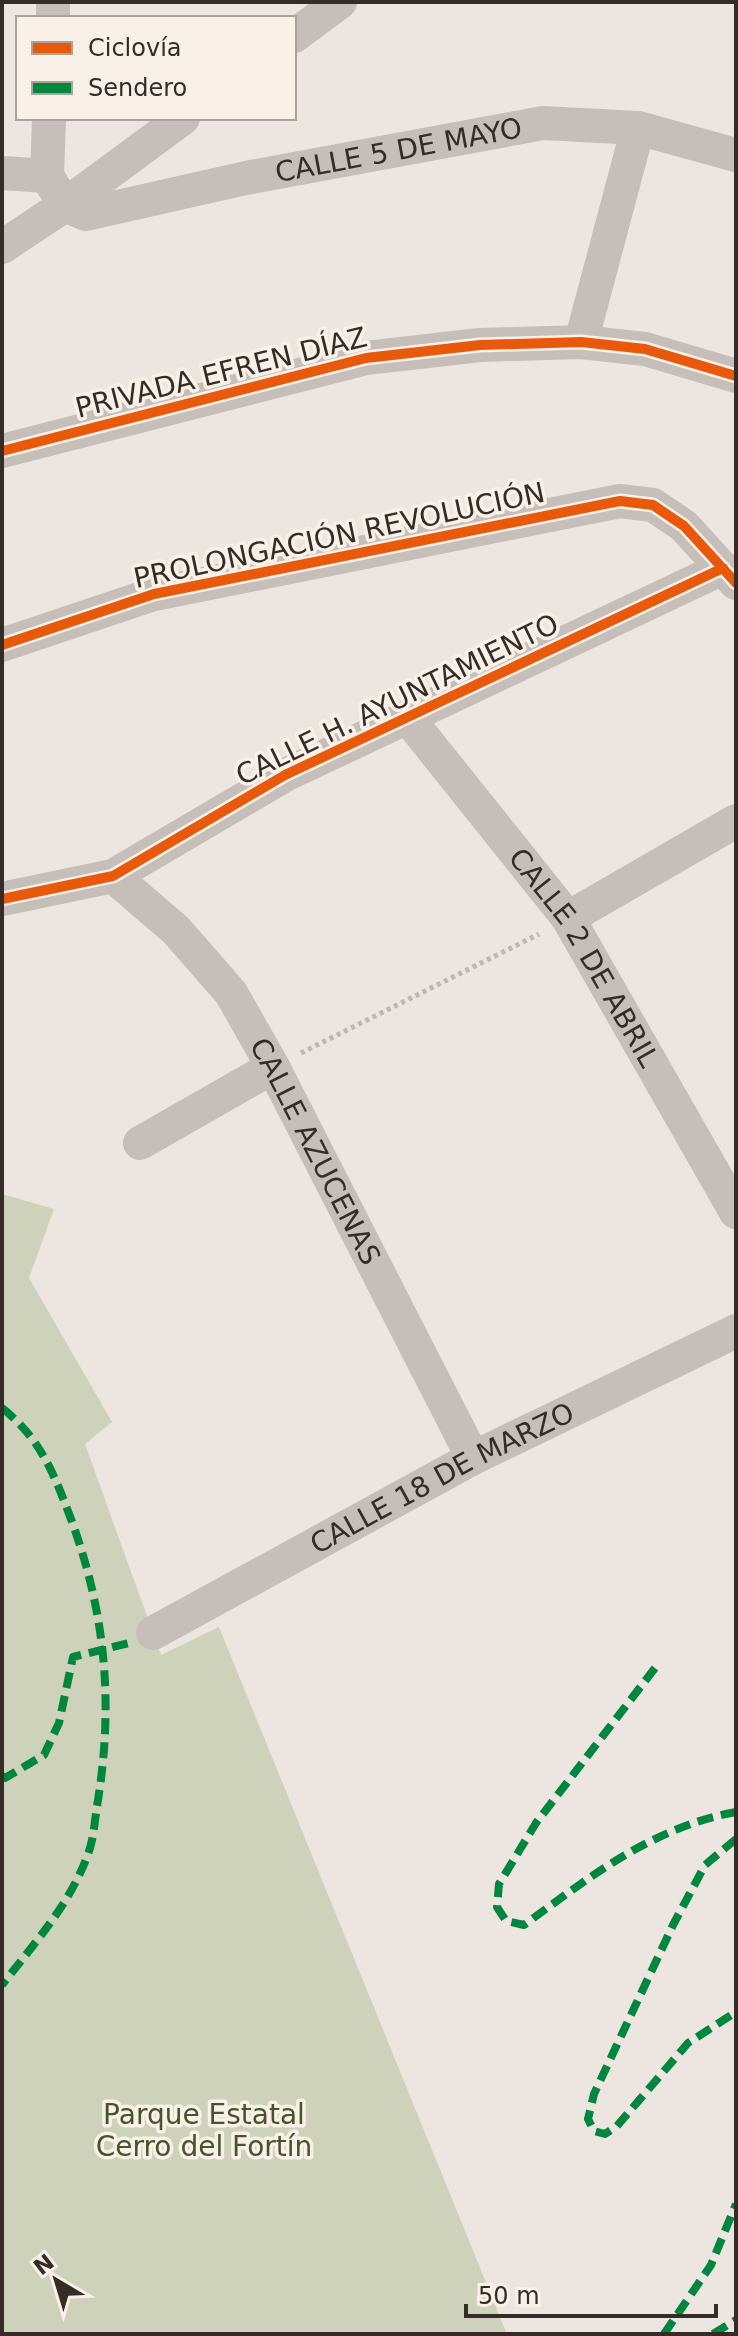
<svg xmlns="http://www.w3.org/2000/svg" width="738" height="2336" font-family="'DejaVu Sans',sans-serif">
<style>
.green{fill:#ced2ba}
.lines{fill:none;stroke-linecap:round;stroke-linejoin:round}
.path{stroke:#beb7b2;stroke-width:5;stroke-dasharray:4 4;stroke-linecap:butt}
.minor{stroke:#c5beb9;stroke-width:34}
.quiet{stroke:#00873e;stroke-width:8;stroke-dasharray:16 8;stroke-linecap:butt}
.cycleway-casing{stroke:#f9f0e7;stroke-width:15}
.cycleway{stroke:#e8590c;stroke-width:10}
.labels{text-anchor:middle;stroke-width:7;stroke-linejoin:round;paint-order:stroke}
.street-label{font-size:28px;fill:#362c27;stroke:#f9f0e7}
.park-label{font-size:28px;fill:#46542b;stroke:#f9f0e7}
</style>
<rect width="100%" height="100%" fill="#ede6e0"/>
<path class="green" d="M2,1194L54,1209L29,1278L112,1422L85,1444L161,1655L219,1627L507,2334H2Z"/>
<g class="lines">
<path class="path" d="M301,1053L539,934"/>
<g class="minor">
<path d="M53,18V2"/>
<path d="M294,36L340,2"/>
<path d="M49,118L47,176L65,205"/>
<path d="M2,173L47,176"/>
<path id="s1" d="M65,205L86,214L246,178L543,123L638,128L736,155"/>
<path d="M2,247L65,205L183,118"/>
<path d="M581,342L638,128"/>
<path d="M2,451L366,358L480,345L581,342L645,349L736,376"/>
<path d="M2,645L154,594L620,501L653,505L684,526L736,583"/>
<path id="s2" d="M408,718L568,918L736,1212"/>
<path id="s3" d="M113,876L176,930L231,993L273,1067L473,1458"/>
<path d="M2,899L113,876L285,775L723,568"/>
<path d="M568,918L736,821"/>
<path d="M140,1143L273,1067"/>
<path id="s4" d="M153,1633L473,1458L736,1331"/>
</g>
<path class="quiet" d="M2,1408C41,1439 54,1474 71,1519C106,1615 114,1705 97,1806C95,1819 94,1834 90,1848C73,1901 36,1941 2,1985
M655,1668L536,1823L499,1884L497,1907L506,1921L524,1925C591,1876 653,1827 736,1812
M2,1776L5,1778L44,1755L59,1723L73,1657L133,1642
M736,1839L705,1865L673,1925L594,2094L588,2119L594,2131L605,2134L617,2126L688,2043L736,2012
M664,2334L711,2265L736,2204
M713,2334L736,2320"/>
<g class="cycleway-casing">
<path id="cycleway" d="M2,451L366,358L480,345L581,342L645,349L736,376
M2,645L154,594L620,501L653,505L684,526L736,583
M2,899L113,876L285,775L723,568"/>
</g>
<use href="#cycleway" class="cycleway"/>
</g>
<g class="labels">
<g class="street-label">
<text dy="10" stroke="none"><textPath href="#s1" startOffset="342">CALLE 5 DE MAYO</textPath></text>
<text transform="translate(221 372) rotate(-14)" y="10">PRIVADA EFREN DÍAZ</text>
<text transform="translate(339 535) rotate(-12)" y="10">PROLONGACIÓN REVOLUCIÓN</text>
<text transform="translate(397 699) rotate(-26)" y="10">CALLE H. AYUNTAMIENTO</text>
<text dy="10" stroke="none"><textPath href="#s2" startOffset="298">CALLE 2 DE ABRIL</textPath></text>
<text dy="10" stroke="none"><textPath href="#s3" startOffset="346">CALLE AZUCENAS</textPath></text>
<text dy="10" stroke="none"><textPath href="#s4" startOffset="328">CALLE 18 DE MARZO</textPath></text>
</g>
<g class="park-label">
<text x="204" y="2124">Parque Estatal<tspan x="204" dy="32">Cerro del Fortín</tspan></text>
</g>
</g>
<rect width="738" height="2336" fill="none" stroke="#362c27" stroke-width="8"/>
<rect x="16" y="16" width="280" height="104" fill="#f9f0e7" stroke="#aba29a" stroke-width="2"/>
<rect x="32" y="42" width="40" height="12" fill="#e8590c" stroke="#aba29a" stroke-width="2"/>
<text x="88" y="56" font-size="24" fill="#362c27">Ciclovía</text>
<rect x="32" y="82" width="40" height="12" fill="#00873e" stroke="#aba29a" stroke-width="2"/>
<text x="88" y="96" font-size="24" fill="#362c27">Sendero</text>
<g transform="translate(56 2280) rotate(322)" stroke="#f9f0e7" stroke-width="6" paint-order="stroke">
<path d="M0-6L14 30L0 20L-14 30Z" fill="#362c27"/>
<text y="-12" font-size="22" font-weight="bold" text-anchor="middle" fill="#362c27">N</text>
</g>
<path d="M466 2304v12h250v-12" fill="none" stroke="#362c27" stroke-width="4"/>
<text x="478" y="2304" font-size="24" fill="#362c27" stroke="#f9f0e7" stroke-width="6" paint-order="stroke">50 m</text>
</svg>
